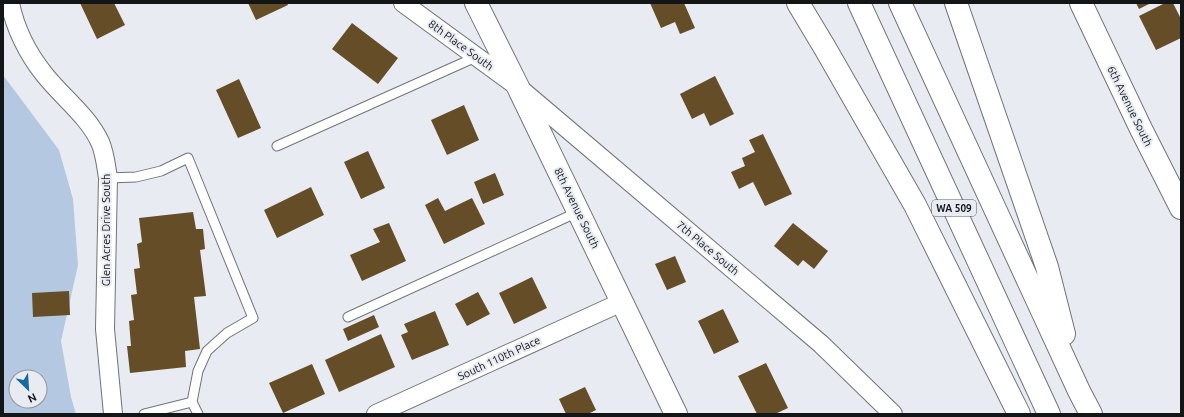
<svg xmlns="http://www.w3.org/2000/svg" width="1184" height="417" font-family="Ubuntu,sans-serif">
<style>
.green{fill:#b5c8e1;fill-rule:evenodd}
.building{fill:#644d27}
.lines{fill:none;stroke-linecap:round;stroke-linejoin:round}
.service-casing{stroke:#707479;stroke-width:11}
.minor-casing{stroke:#707479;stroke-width:20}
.tertiary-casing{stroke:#707479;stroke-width:24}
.motorway-casing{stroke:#707479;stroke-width:24}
.service{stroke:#fff;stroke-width:9}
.minor{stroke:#fff;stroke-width:18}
.tertiary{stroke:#fff;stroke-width:22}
.motorway{stroke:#fff;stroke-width:22}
.labels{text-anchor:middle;stroke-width:4;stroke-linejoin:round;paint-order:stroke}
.shield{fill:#e8ecf2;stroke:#535659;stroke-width:1}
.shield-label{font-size:10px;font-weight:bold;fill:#131517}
.street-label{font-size:11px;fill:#131517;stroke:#e8ecf2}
</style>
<rect width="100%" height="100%" fill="#e8ecf2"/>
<path class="green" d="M3,75L59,150L73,199L78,265L61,341L71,397L76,414H3ZM16,377H40V401H16Z"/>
<path class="building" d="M80,3H114L125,25L97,39Z
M248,3H287L288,5L256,20Z
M650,3H684L695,28L680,34L675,22L661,28Z
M1136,3H1151L1139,9Z
M1165,3H1173L1181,19V38L1156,50L1139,16Z
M352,23L398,58L378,84L332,49Z
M715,76L734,114L710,126L704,113L692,119L680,94Z
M239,79L261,128L238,138L216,90Z
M464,105L479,140L447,155L431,120Z
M763,134L792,194L765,206L753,182L739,189L731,172L745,166L742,158L755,152L749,140Z
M368,151L385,188L361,199L344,162Z
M495,173L504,195L483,204L474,182Z
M311,187L324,215L277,238L264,210Z
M438,198L445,211L472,198L485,224L444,244L425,205Z
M193,212L196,229H203L205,249L200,250L206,296L194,297L200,349L185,351L186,367L130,373L127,346H131L129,321L134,320L131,295L137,294L134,269L140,268L137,244L142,242L139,218Z
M389,223L406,261L362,281L350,255L380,242L373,229Z
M793,223L828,251L814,269L803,260L798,266L774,246Z
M675,256L686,282L667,290L655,264Z
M532,277L547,308L514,324L499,293Z
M69,291L70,315L33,317L32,293Z
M478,292L490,314L467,326L455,304Z
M723,309L739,342L714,354L698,321Z
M435,311L449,345L412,360L401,335L408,332L404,324Z
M374,315L379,327L348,341L343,329Z
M381,334L395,367L339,392L325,360Z
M766,363L788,408L775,414H757L738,376Z
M312,364L325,394L283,413L269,383Z
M585,387L596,410L588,414H566L559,399Z"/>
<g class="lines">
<g class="service-casing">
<path id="service" d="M277,146L476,57
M108,178L136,177L161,171L188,158L253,318L227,333L207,351L198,371L192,402
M348,317L578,212
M144,414L192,402L198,414"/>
</g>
<g class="minor-casing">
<path id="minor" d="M10,3C15,28 28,54 44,74C62,97 88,116 100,142C105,153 106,166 108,178L105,329L113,414
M403,3L518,87L821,344L893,414
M376,414L622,302"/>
</g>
<g class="tertiary-casing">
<path id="tertiary" d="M476,3L518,87L676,414
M1081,3L1141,129L1181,208"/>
</g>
<g class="motorway-casing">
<path id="motorway" d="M798,3L825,48L915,205L1019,414
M859,3L1049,414
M900,3L1079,391L1091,414
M956,3L1047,267L1064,334"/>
</g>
<use href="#service" class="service"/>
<use href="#minor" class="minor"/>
<use href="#tertiary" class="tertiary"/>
<use href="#motorway" class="motorway"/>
</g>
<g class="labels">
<rect class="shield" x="932" y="200" width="44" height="16" rx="3"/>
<g class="shield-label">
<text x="954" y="212">WA 509</text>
</g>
<g class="street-label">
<text transform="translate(461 45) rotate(36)" y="4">8th Place South</text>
<text transform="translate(1130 106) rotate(64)" y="4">6th Avenue South</text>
<text transform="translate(577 208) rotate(64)" y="4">8th Avenue South</text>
<text transform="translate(106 230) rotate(-90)" y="4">Glen Acres Drive South</text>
<text transform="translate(708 248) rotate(40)" y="4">7th Place South</text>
<text transform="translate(499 358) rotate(-25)" y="4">South 110th Place</text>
</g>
</g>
<rect width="1184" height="417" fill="none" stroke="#131517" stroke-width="8"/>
<g transform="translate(28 389) rotate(155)"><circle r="19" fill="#e8ecf2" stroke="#93969a"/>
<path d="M0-3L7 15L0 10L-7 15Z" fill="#186a9b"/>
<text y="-6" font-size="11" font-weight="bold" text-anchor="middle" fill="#131517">N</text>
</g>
</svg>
